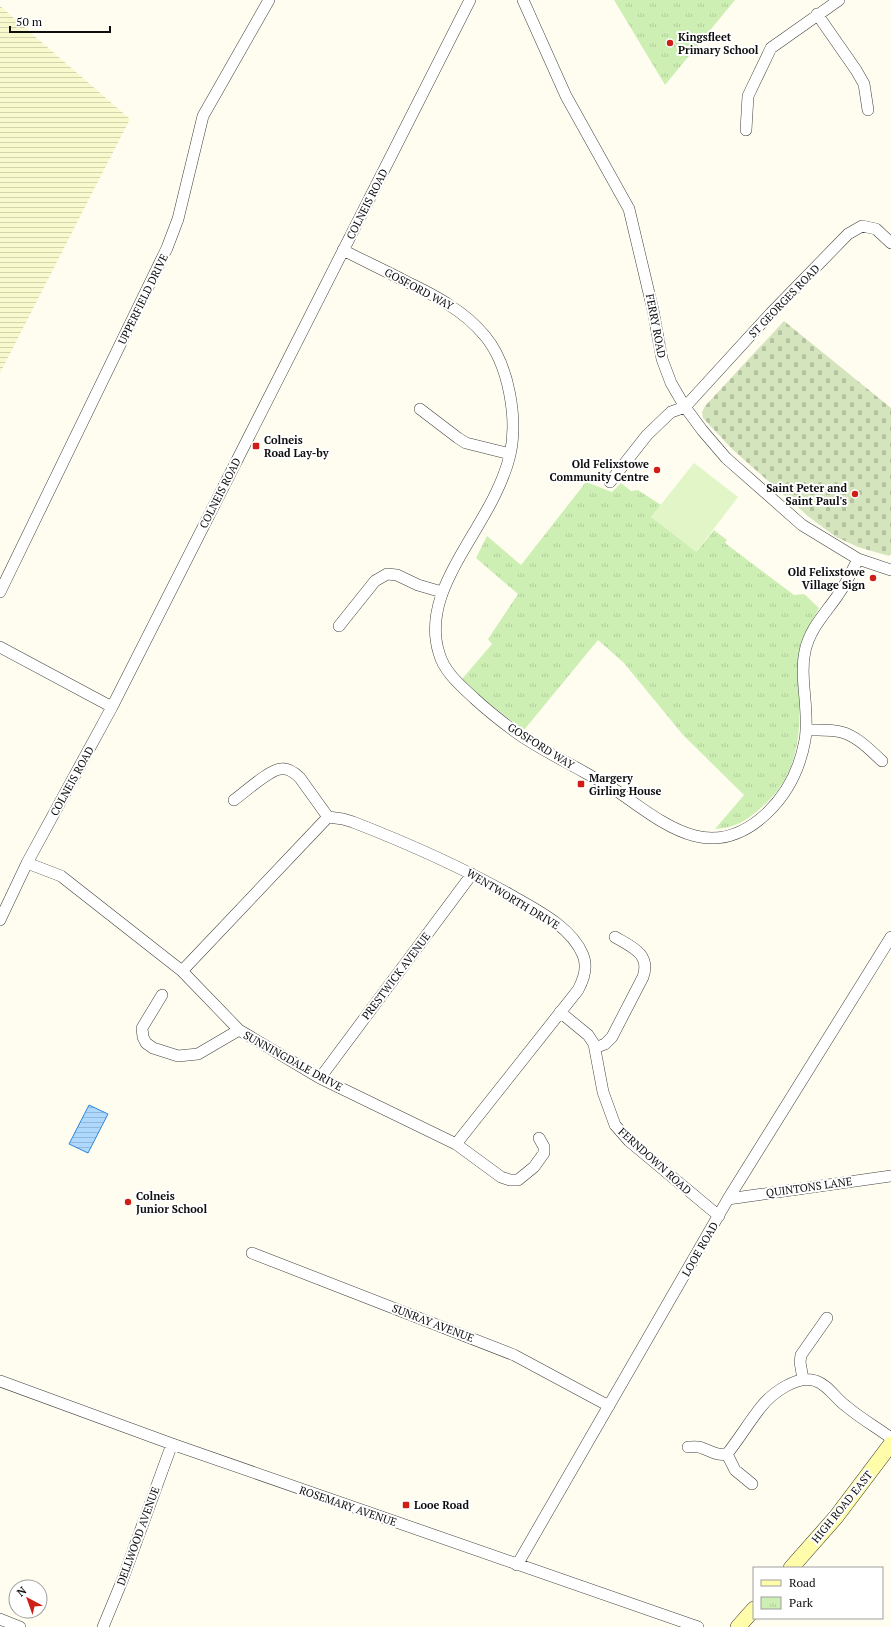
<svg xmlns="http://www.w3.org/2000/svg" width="891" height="1627" font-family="'PT Serif',serif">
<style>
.farmland{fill:url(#farmland-rules)}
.cemetery{fill:url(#cemetery-stones)}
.park{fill:url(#park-tufts)}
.pitch{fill:#e1f5c7}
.water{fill:url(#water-rules);stroke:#2c86dc}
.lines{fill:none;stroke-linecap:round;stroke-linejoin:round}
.street-casing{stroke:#414141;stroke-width:12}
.secondary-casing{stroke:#303030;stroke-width:16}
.street{stroke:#fff;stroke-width:11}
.secondary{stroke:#fffdaa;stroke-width:15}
.poi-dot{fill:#cf1e16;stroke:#fff;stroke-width:1.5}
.labels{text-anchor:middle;stroke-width:4;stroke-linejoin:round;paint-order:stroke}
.poi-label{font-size:11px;font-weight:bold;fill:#0e0e0e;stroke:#fff;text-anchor:start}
.street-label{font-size:11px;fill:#0e0e0e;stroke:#fff}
</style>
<defs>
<pattern id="farmland-rules" width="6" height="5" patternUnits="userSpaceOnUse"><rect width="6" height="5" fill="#f8f9cc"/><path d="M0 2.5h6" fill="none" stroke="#d3d4ae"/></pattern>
<pattern id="cemetery-stones" width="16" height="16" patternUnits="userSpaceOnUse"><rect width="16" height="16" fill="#d4e4bd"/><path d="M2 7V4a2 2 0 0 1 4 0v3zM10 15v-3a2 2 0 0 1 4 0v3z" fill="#b5c2a1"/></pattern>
<pattern id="park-tufts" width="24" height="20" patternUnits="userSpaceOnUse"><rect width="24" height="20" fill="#cdefb4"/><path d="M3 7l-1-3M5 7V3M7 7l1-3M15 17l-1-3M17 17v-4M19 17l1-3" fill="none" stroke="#afcc9a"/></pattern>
<pattern id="water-rules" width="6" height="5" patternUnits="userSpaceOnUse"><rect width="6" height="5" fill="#aed8fd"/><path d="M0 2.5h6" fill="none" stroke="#94b8d8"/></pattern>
</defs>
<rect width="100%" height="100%" fill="#fffdef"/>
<path class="farmland" d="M0,6L130,119L0,373Z"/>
<path class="cemetery" d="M784,321L891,408V554L889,556L858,547L836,537L809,517L733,450L703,418L702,412L705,406Z"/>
<path class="park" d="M614,0H735L665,85Z
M586,482L612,492L621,483L631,491L638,490L661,505L651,517L697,551L714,530L727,540L725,543L794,595L804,594L819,608C814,619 805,631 801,643C797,658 799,674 799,689C801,734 799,774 763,806C748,820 735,828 715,829L744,795L683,735L624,663L598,640L524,730L483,699L462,679L492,644L488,639L518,594L476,558L487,536L521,565Z"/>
<path class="pitch" d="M694,463L738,497L696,552L651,517Z"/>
<path class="water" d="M89,1105L108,1114L88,1153L69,1144Z"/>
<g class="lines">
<g class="street-casing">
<path id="street" d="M523,0L566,96L629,209L653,310L662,359L671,383L685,407L702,430L726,458L802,525L858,559L891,570
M817,14L856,70L864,84L868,110
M746,130L748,96L771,48L839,0
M343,250C364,261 386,271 407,282C421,289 436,296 449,305C462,313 475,324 485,336C509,365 518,419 510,455C502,488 483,517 466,546C447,578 427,615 439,653C444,672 461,686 475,699C488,711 502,722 517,733C538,748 561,759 584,772C596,779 608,785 620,793C668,827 713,864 767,813C788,793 800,768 805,740C810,711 799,678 805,651C810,628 825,614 838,595C846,584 852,571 858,559
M420,409L458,438L466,443L510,454
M610,482L647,435L671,412L685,407L771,313L848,234L862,226L876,229L891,243
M0,592L167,248L178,219L203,116L269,0
M339,626L375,581L387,574L397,575L418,585L442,592
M0,647L112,707
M807,730C818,730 830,729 841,732C857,736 870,750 882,761
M234,800C244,793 270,769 281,769C288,768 295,773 300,778L328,817L343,819L353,822C407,843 459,866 509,894C535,909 571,926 583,955C588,967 584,979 578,990L456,1144
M27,863L61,876L182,971L239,1030L320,1078L456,1144L501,1177L510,1180H518L534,1167L544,1153V1147L539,1138
M0,920L27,863L112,707L470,0
M182,971L328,817
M162,995L142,1028L143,1037L146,1043L153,1048L178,1056L198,1054L239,1030
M560,1012L588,1035L594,1044L603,1092L615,1125L629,1141L719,1216
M595,1048L605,1044L612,1037L643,977C651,954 632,947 615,937
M320,1078L472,874
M728,1199L891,1176
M252,1253L514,1355L609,1406
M803,1379L800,1362L801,1355L827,1318
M0,1381L172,1444L698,1627
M688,1447C693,1447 698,1446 702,1448C712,1451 716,1456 727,1454C739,1439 749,1422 761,1407C772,1393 798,1374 816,1381C828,1385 836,1399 846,1406C860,1418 876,1427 891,1438
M727,1454L735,1470L752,1484
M517,1565L728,1199L891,937
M0,1619L20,1627
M103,1627L122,1581L172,1444"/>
</g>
<g class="secondary-casing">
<path id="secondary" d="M791,1568L836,1517L891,1444
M738,1627L754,1609"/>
</g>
<use href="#street" class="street"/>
<use href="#secondary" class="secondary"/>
</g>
<g class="poi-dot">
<circle cx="670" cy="43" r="4"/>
<rect x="252" y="442" width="8" height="8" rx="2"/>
<circle cx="657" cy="470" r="4"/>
<circle cx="855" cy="494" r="4"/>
<circle cx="873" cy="578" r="4"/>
<rect x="577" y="780" width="8" height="8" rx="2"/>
<circle cx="128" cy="1202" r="4"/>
<rect x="402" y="1501" width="8" height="8" rx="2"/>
</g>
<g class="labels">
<g class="poi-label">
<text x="678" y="41">Kingsfleet<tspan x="678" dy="13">Primary School</tspan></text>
<text x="264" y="444">Colneis<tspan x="264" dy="13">Road Lay-by</tspan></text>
<text x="649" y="468" text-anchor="end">Old Felixstowe<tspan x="649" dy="13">Community Centre</tspan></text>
<text x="847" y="492" text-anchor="end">Saint Peter and<tspan x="847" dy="13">Saint Paul's</tspan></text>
<text x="865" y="576" text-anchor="end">Old Felixstowe<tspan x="865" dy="13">Village Sign</tspan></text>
<text x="589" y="782">Margery<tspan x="589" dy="13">Girling House</tspan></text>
<text x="136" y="1200">Colneis<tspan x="136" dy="13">Junior School</tspan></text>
<text x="414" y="1509">Looe Road</text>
</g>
<g class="street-label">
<text transform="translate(367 204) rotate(-63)" y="4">COLNEIS ROAD</text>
<text transform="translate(419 289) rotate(28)" y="4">GOSFORD WAY</text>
<text transform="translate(143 299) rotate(-64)" y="4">UPPERFIELD DRIVE</text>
<text transform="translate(784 301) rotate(-46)" y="4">ST GEORGES ROAD</text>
<text transform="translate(656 326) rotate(79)" y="4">FERRY ROAD</text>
<text transform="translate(220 493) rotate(-63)" y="4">COLNEIS ROAD</text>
<text transform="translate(541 746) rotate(32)" y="4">GOSFORD WAY</text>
<text transform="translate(72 781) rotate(-61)" y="4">COLNEIS ROAD</text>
<text transform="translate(513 899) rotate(31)" y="4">WENTWORTH DRIVE</text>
<text transform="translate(396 976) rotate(-53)" y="4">PRESTWICK AVENUE</text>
<text transform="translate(293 1061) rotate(29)" y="4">SUNNINGDALE DRIVE</text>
<text transform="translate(655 1161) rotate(42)" y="4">FERNDOWN ROAD</text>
<text transform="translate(809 1187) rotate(-8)" y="4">QUINTONS LANE</text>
<text transform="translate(700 1249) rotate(-60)" y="4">LOOE ROAD</text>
<text transform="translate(433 1323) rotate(21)" y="4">SUNRAY AVENUE</text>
<text transform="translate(348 1506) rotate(19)" y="4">ROSEMARY AVENUE</text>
<text transform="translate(842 1507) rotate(-51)" y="4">HIGH ROAD EAST</text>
<text transform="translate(138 1536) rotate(-70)" y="4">DELLWOOD AVENUE</text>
</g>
</g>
<rect x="753" y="1567" width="130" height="52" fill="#ffffff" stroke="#9f9f9f"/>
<rect x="761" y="1580" width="20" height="6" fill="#fffdaa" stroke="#9f9f9f"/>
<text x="789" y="1587" font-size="12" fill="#0e0e0e">Road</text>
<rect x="761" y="1597" width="20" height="12" fill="url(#park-tufts)" stroke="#9f9f9f"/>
<text x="789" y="1607" font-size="12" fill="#0e0e0e">Park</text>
<g transform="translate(28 1599) rotate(319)"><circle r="19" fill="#ffffff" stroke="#9f9f9f"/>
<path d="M0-3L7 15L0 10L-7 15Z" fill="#cf1e16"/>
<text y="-6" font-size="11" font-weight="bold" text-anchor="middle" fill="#0e0e0e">N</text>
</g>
<path d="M10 26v6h100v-6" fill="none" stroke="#0e0e0e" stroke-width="2"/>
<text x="16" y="26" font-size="12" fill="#0e0e0e" stroke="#ffffff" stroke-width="3" paint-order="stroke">50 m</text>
</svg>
